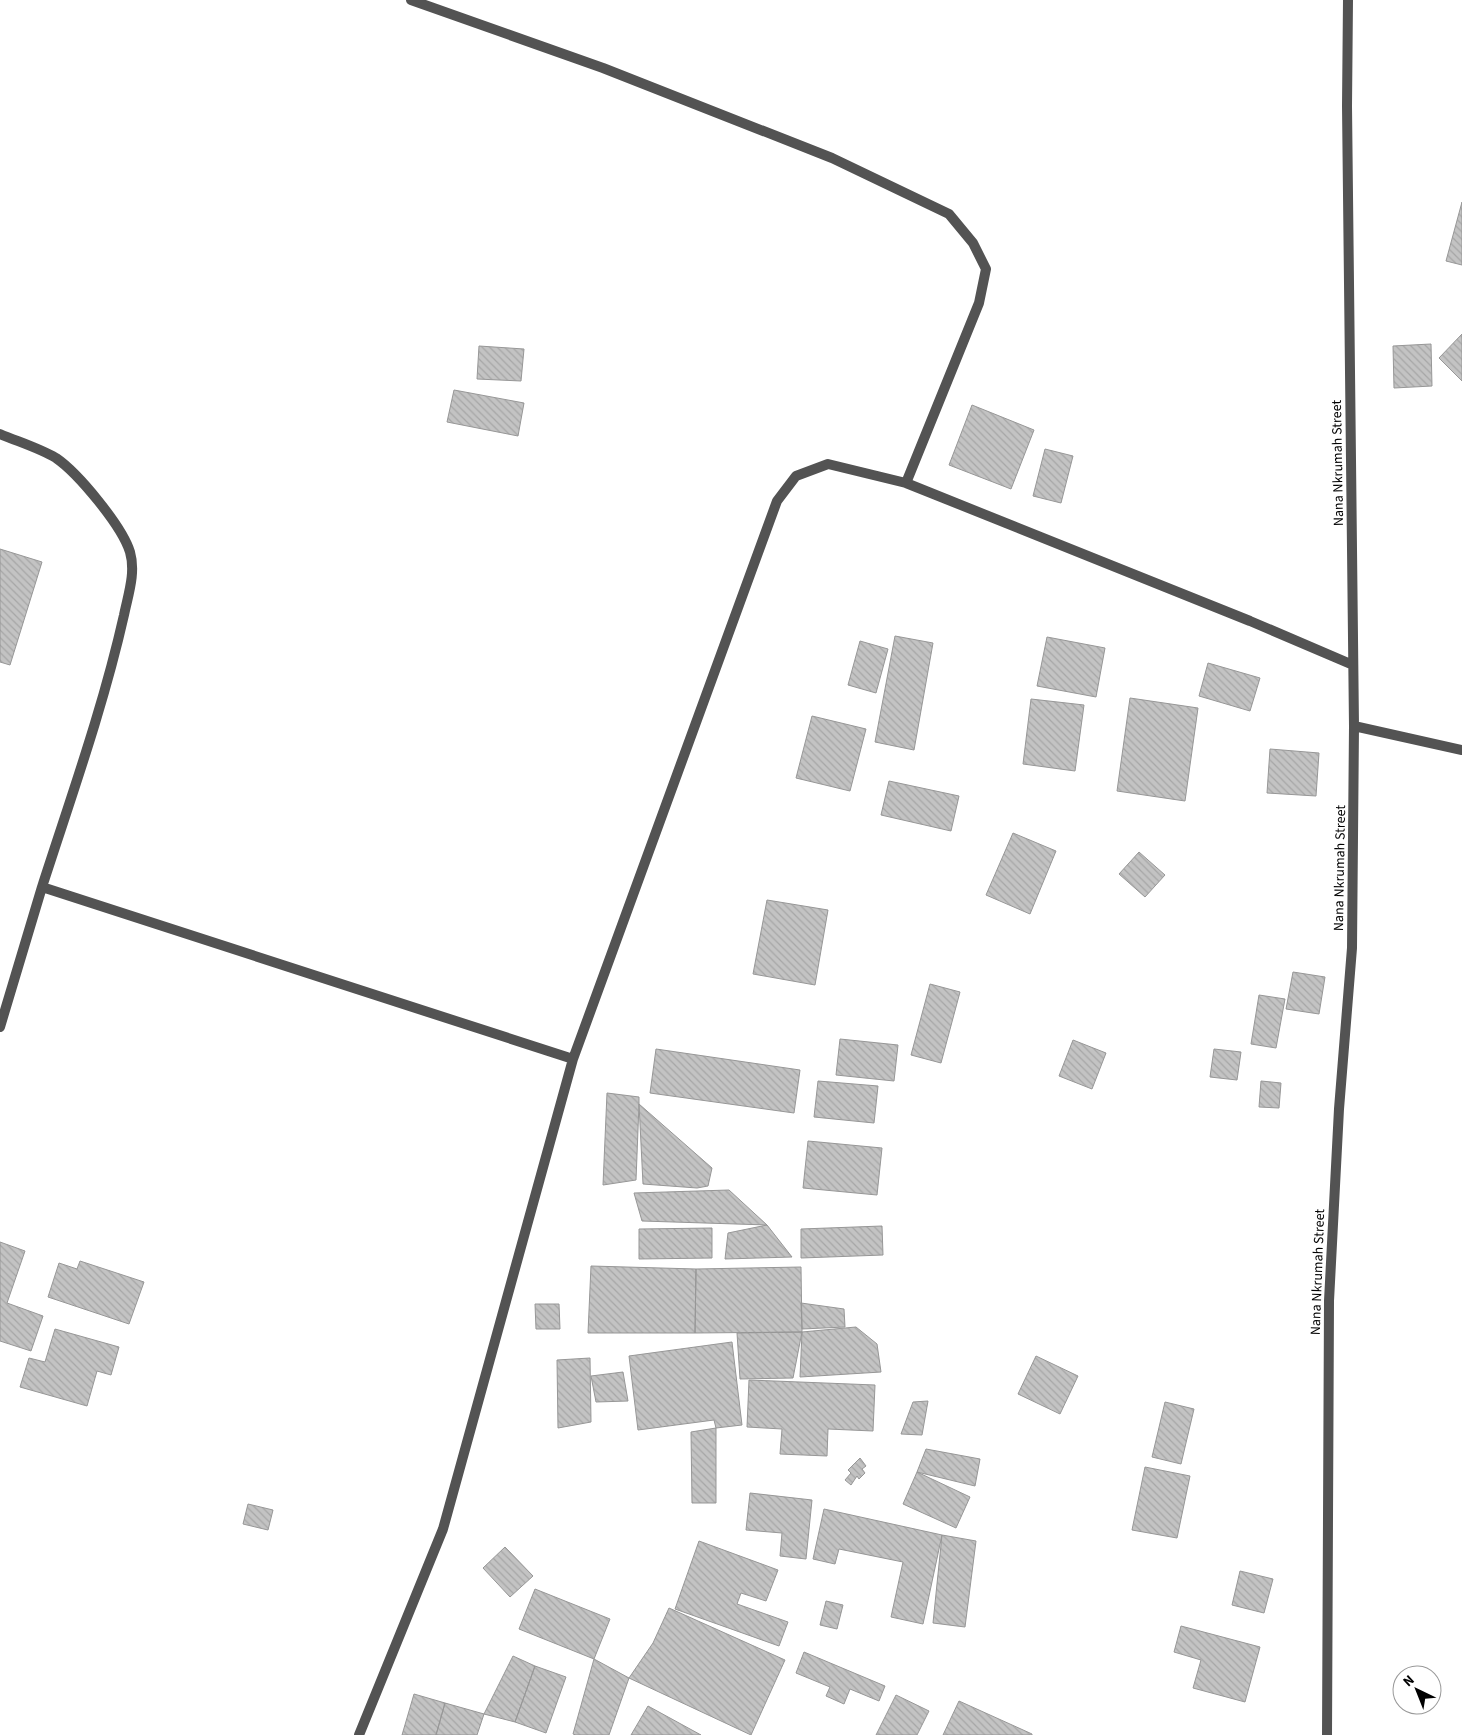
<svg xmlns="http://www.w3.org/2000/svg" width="1462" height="1735" font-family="'Source Sans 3',sans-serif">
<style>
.building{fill:url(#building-back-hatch);stroke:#979797}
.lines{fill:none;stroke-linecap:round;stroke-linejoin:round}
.street{stroke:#535353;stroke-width:10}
.labels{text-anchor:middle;stroke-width:5;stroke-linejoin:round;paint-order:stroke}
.street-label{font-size:14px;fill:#000;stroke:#fff}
</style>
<defs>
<pattern id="building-back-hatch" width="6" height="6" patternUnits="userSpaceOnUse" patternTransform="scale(1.25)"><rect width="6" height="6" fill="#c3c3c3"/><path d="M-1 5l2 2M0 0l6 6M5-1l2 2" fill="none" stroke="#a6a6a6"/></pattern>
</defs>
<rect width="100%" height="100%" fill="#fff"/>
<path class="building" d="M1462,202V265L1446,261Z
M1462,334V381L1439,358Z
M1431,344L1432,386L1394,388L1393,346Z
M479,346L524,349L521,381L477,379Z
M454,390L524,403L518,436L447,422Z
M972,405L1034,430L1011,489L949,465Z
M1045,449L1073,456L1061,503L1033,496Z
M0,549L42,562L10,665L0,662Z
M895,636L933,643L914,750L875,742Z
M1047,637L1105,648L1096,697L1037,686Z
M860,641L888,649L876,693L848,685Z
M1208,663L1260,678L1250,711L1199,696Z
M1130,698L1198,708L1185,801L1117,791Z
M1031,699L1084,705L1075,771L1023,764Z
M812,716L866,729L850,791L796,778Z
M1270,749L1319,753L1316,796L1267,793Z
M889,781L959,796L951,831L881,815Z
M1013,833L1056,851L1030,914L986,895Z
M1139,852L1165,875L1145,897L1119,874Z
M767,900L828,910L815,985L753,974Z
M1293,972L1325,977L1319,1014L1286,1009Z
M930,984L960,992L941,1063L911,1055Z
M1259,995L1285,999L1276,1048L1251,1044Z
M840,1039L898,1045L894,1081L836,1075Z
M1073,1040L1106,1053L1092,1089L1059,1076Z
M656,1049L800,1070L794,1113L650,1093Z
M1214,1049L1241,1052L1237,1080L1210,1077Z
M818,1081L878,1086L874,1123L814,1117Z
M1261,1081L1281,1083L1279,1108L1259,1107Z
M607,1093L639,1097V1104L636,1180L603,1185Z
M639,1104L712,1168L708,1186L697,1188L643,1184Z
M808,1141L882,1148L877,1195L803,1188Z
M729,1190L767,1225L642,1221L634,1193Z
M767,1225L792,1257L725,1259L728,1233Z
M882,1226L883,1255L801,1258V1229Z
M712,1228V1258L639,1259V1229Z
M0,1242L25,1251L7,1303L43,1316L31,1351L0,1341Z
M80,1261L144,1282L129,1324L48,1297L59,1263L77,1269Z
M591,1266L696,1269L695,1333H588Z
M801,1267L802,1332L695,1333L696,1269Z
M801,1303L844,1309L845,1327L802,1329Z
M535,1304H559L560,1329H536Z
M856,1327L877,1344L881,1372L800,1377L802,1332Z
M55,1329L119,1347L111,1375L97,1371L87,1406L20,1387L29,1358L45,1362Z
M802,1332L793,1378L740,1379L737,1333Z
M732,1342L742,1425L716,1428L714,1420L638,1430L629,1356Z
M1036,1356L1078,1376L1060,1414L1018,1394Z
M590,1358L591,1422L558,1428L557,1360Z
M623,1372L628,1401L596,1402L591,1376Z
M749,1380L875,1385L873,1431L828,1429L827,1456L780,1454L782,1429L747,1427Z
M928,1401L922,1435L901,1434L913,1402Z
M1165,1402L1194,1409L1181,1464L1152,1457Z
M716,1428V1503H692L691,1432Z
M926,1449L980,1459L975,1486L917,1472Z
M860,1458L866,1466L862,1469L865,1473L859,1479L857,1476L851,1485L845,1480L851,1473L848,1470Z
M1145,1467L1190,1476L1177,1538L1132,1530Z
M917,1472L970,1497L956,1528L903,1504Z
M750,1493L812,1500L806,1559L780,1556L782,1533L746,1530Z
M248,1504L273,1510L268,1530L243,1524Z
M824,1509L942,1535L923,1624L891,1617L903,1562L839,1549L835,1564L813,1559Z
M942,1535L976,1541L965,1627L933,1623Z
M699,1541L778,1570L766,1601L741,1593L737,1604L788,1622L779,1646L675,1609Z
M505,1547L533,1576L510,1597L483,1568Z
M1240,1571L1273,1579L1264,1613L1232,1605Z
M535,1589L610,1619L594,1659L519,1629Z
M826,1601L843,1605L837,1629L820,1625Z
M669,1608L785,1660L751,1735L629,1678L653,1643Z
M1181,1626L1260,1647L1245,1702L1193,1688L1201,1660L1174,1652Z
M804,1652L885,1686L879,1701L850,1689L844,1704L826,1696L830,1687L796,1673Z
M513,1656L535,1666L515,1722L484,1714Z
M594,1659L629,1678L609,1735H576L573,1734Z
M535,1666L566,1677L546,1733L515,1722Z
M414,1694L445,1703L436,1735H402Z
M896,1695L929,1711L917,1735H876Z
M959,1701L1032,1734V1735H943Z
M445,1703L484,1714L477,1735H436Z
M648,1706L701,1735H631Z"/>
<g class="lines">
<path class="street" d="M411,0L603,68L832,158L949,214L973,243L986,269L979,303L906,483
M0,434C19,442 39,448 56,458C78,473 122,526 130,552C136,573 128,595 124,615C103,708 71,797 42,887L573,1059
M1354,726L1462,750
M0,1027L42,887
M359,1735L443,1529L573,1059L777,501L796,476L828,464L906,483L1250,621L1353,665
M1327,1735L1329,1301L1339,1109L1352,948L1354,726L1347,106L1348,0"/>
</g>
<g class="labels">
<g class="street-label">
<text transform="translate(1337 463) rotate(-91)" y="5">Nana Nkrumah Street</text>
<text transform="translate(1339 868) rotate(-89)" y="5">Nana Nkrumah Street</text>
<text transform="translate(1317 1272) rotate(-88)" y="5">Nana Nkrumah Street</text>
</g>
</g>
<g transform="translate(1417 1690) rotate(317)"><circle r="24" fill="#ffffff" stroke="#999999"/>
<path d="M0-4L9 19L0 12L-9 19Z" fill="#000000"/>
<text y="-8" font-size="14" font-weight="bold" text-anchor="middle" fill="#000000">N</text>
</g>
</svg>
